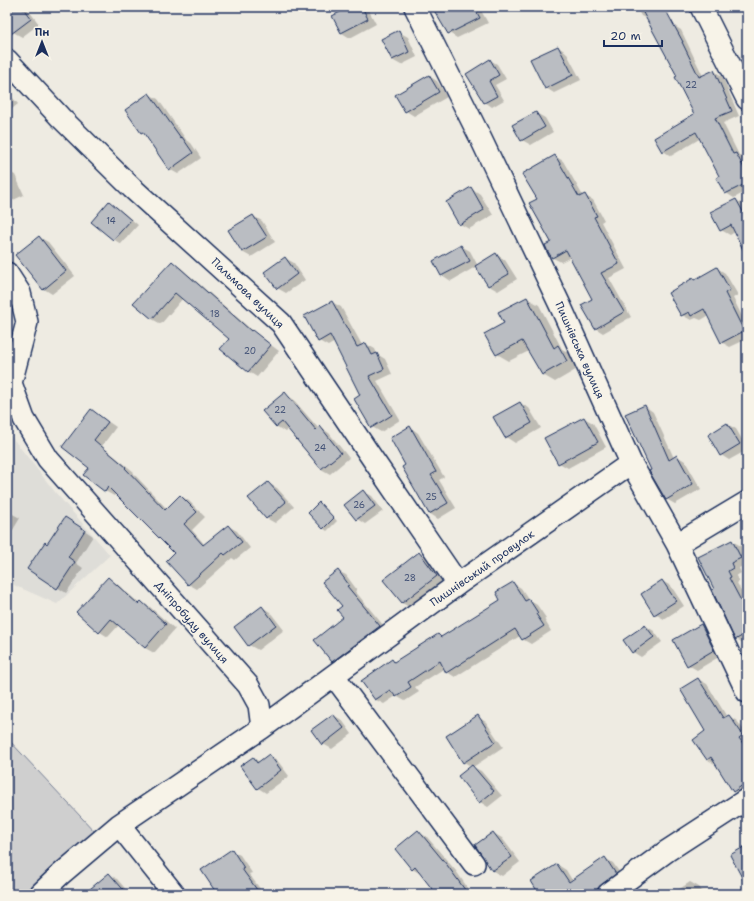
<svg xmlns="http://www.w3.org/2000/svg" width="754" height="901" font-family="'Shantell Sans',sans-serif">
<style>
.built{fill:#deddd8}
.green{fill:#cfcfcf;stroke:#757f96}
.shadow{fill:#0003}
.building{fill:#babdc2;stroke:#1b2f5e}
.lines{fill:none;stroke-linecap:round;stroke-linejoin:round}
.street-casing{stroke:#1b2f5e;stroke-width:24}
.street{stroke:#f7f3e8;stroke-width:21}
.labels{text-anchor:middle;stroke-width:3;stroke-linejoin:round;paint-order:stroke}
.number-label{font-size:9px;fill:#435277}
.street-label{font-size:11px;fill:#1b2f5e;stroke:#f7f3e8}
</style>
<rect width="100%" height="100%" fill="#eeebe2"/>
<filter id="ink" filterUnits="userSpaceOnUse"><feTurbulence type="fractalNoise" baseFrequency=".025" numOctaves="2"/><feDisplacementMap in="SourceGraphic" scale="8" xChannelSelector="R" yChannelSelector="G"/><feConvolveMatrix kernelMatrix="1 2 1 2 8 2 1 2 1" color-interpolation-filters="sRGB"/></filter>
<g filter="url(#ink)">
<path class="built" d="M7,431L55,492L110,555L57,604L7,582Z"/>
<path class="green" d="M7,738L96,833L28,894H7Z"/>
<path class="shadow" d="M7,7H26L39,24L22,37L13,32L7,24Z
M339,7H367L376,24L350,38L342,33V12Z
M434,7H479L488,23L457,38L449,33Z
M636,7H663L673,25L681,30L703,76L714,71L722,76L739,116L723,123L739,155L744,158L747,164V191L734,198L726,193L720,177L701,138L671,156L663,151L695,114L678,77L649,20L641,16Z
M747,27V34L744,29Z
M399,32L408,37L417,57L401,65L392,60Z
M558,47L566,52L581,80L554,93L546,88Z
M490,60L497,64L506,79L495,85L504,100L492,107L485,102Z
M429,76L437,81L447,97L414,116L406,111Z
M7,91L18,104L7,113Z
M149,94L158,99L187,141L191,143L201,158L178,174L169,169L146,135L142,132Z
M536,113L545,118L553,132L531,145L522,140Z
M555,156L563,161L583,196H585L593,200L604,220L601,222L626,269L609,278L631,317L603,333L595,328L593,299L571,257L561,262L553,258L548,250L552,242L538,199Z
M7,171L15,175L24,195L7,203Z
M471,188L480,194L493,215L469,229L460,224Z
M736,200L745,205L747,208V253L735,232L730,235L721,230L712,213Z
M109,202L117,207L138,225L121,244L113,239Z
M253,216L262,221L275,242L251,257L242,252Z
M39,237L48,242L75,276L52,294L44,289Z
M461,246L470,251L478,266L496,254L505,260L517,279L498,291L489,286L477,266L451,281L442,275L434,261Z
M285,258L294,263L305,280L286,293L277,288Z
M172,262L180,267L255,333L279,351L257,377L249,372L222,349L230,339L183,298L161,324L152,319L135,303Z
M717,268L725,273L738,295L733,298L747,326V339L730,347L721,342L708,316L701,320L696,318L691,320L682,315L693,279L695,280Z
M527,298L539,305L562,349L570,353L579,368L555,382L543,375L529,351L509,361L497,354L506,323Z
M332,302L341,307L362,345L366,344L375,349L377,354L385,359L392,374L377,381L400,420L381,432L372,427L361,396L335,342L328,346L319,341Z
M285,394L293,399L319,429L320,427L329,433L349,458L330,474L321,469L288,429L285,432L276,426Z
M520,403L529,408L541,428L515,443L506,437L495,417Z
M645,406L653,412L674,458L677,456L685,461L701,489L675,504L666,499L652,471Z
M91,410L116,427L102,446L134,472L133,473L167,509L181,496L189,501L205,517L192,530L205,545L228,526L237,531L250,548L235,560L232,558L197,589L188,584L176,554L116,494L114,496L105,491L90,467Z
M584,418L593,423L606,447L568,468L559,463Z
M727,424L736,429L747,448V450L729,460L721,455Z
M410,427L418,433L444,477L439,480L456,508L438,519L429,513L407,466Z
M268,483L277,488L294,507L275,523L266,518Z
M363,491L372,496L383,511L365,524L357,519Z
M319,504L323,506L337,521L327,531L323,528Z
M7,511L20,518L7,540Z
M74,523L93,536L76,563L83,568L66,593L29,569L48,545Z
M732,541L741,546L747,559V564L739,568L741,573L736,576L739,582L737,583L747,601V643L745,644L736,639L716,590Z
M419,553L428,558L445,582L411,608L402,603Z
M338,571L346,575L357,590L355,591L388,631L340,666L332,661L344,617Z
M108,578L116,583L140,604L141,602L150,607L175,629L154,653L145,648L119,625L108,637L100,632Z
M662,581L671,586L684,606L664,619L655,614Z
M513,583L521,588L529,600L537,605L546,618L544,619L551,631L531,644L522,639L520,636L455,677L447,672L445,668L415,687L419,692L405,701L396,696L384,704L376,700L362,681L392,661L395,662L438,635L442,637L502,600Z
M262,607L270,612L284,630L258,650L249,645Z
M701,625L710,630L722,655L697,670L688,665L674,640Z
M646,626L654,631L662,642L641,657L633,652Z
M698,679L707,684L727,717L729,716L737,721L747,734V793L743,796L734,791L716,765L708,760L707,731Z
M333,715L342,720L352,734L332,749L323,744Z
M478,717L486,722L503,747L473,767L481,771L502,796L488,807L480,802L472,767L464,762Z
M269,755L277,760L289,776L266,793L258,788L253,758L260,762Z
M418,832L427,837L456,871L472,894H437L421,874L412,869Z
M493,833L502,838L520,862L502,876L493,871L476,845Z
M232,851L240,855L252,873L249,874L264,894H220Z
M605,858L613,863L624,879L606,894H555L558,865L566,870L572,880Z
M109,874L117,879L130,894H93Z
M690,882L699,887L704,894H672Z"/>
<path class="building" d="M7,7H22L31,19L7,37Z
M350,7H362L368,19L341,33L332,16Z
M432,7H474L480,18L448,34Z
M640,7H664L683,42H682L699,77L714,70L732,111L715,118L733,154L736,153L747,174V183L725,194L716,178L719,176L696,132L662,152L654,138L694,114L675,77L677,76Z
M399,30L409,52L392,60L381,39Z
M558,46L573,75L545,89L530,59Z
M490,59L499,75L489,81L497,96L484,103L466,74Z
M429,75L439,92L405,112L395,95Z
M149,93L181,138L182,137L193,153L169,170L143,132L141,133L125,110Z
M536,112L545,127L521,141L512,125Z
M555,155L579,197L585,194L597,216L594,217L619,264L601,273L624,312L595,329L581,305L592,299L566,250L552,258L547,250L545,245L551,242L529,203L537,199L522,174Z
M471,187L484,210L459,225L446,202Z
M736,199L747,219V258L731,225L720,231L710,212Z
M109,201L131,220L113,240L91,222Z
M253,215L267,237L242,252L228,230Z
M39,236L66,271L43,290L15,255Z
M461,245L470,261L441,276L433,261Z
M496,253L509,274L488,286L475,266Z
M285,257L297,274L277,289L264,272Z
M172,261L251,331L252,330L271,345L248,372L220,349L229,339L175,293L152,319L133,303Z
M717,267L730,290L725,293L744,331L721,343L704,309L691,316L689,312L681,316L668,293L693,278L694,280Z
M527,297L554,348L558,345L567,361L542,375L522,341L496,355L484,334L504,323L498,312Z
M332,301L357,347L366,343L372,355L377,353L384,369L369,376L392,415L371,428L354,399L360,395L330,335L318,342L304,316Z
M285,392L316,430L320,426L341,453L321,469L282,422L276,427L262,411Z
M520,402L532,423L505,438L493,417Z
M645,405L669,460L677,455L693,484L666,500L649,471L651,470L625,414Z
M91,409L108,422L94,440L126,467L125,468L165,510L180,495L197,512L184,524L203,545L228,525L242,542L225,555L223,553L188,585L166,561L174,553L108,487L105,492L83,475L89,468L62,447Z
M584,417L598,442L558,464L544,438Z
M727,423L740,444L720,456L708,435Z
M410,426L436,472L431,475L448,503L429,514L402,467L405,465L390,438Z
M268,482L286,502L266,519L248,498Z
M363,490L375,506L356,520L344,505Z
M319,502L334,518L323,529L308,513Z
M65,517L85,530L68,557L75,562L57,589L27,569L45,542L47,544Z
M732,540L741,558L731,563L733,568L728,571L731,577L729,578L747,612V633L735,640L712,590L714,589L698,557Z
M419,552L437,576L402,603L383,580Z
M338,570L349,585L347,586L380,626L332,662L314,640L343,617L337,610L342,606L322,582Z
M108,577L138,604L141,601L166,624L145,648L111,619L99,633L76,612Z
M662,580L676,601L654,615L641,594Z
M513,582L525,601L529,599L538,613L536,614L544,626L522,640L515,629L446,673L440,661L408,682L411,687L396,697L390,690L375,700L361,681L392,659L394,662L438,634L441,637L500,600L496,592Z
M262,606L276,625L248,646L234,627Z
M701,624L714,650L687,666L673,640Z
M645,625L654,637L632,653L623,640Z
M698,678L723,718L729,715L743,735L739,738L747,749V782L733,792L711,757L707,760L693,740L705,731L680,689Z
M333,714L344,728L322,745L311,730Z
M478,715L495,742L463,763L446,736Z
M269,754L281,770L257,789L240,766L253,757L257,763Z
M472,765L494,791L479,803L458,776Z
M418,830L447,865L468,894H436L415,867L412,870L395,849Z
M493,832L512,857L492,871L475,845Z
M747,845V887L730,855Z
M232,849L244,868L242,869L260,894H217L201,870Z
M605,857L616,874L601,885L595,894H539L531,881L557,864L569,882Z
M109,873L127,894H84Z"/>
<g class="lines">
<g class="street-casing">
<path id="street" d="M415,7L481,139L560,305L631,463L677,544L747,692
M701,7L747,99
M7,60L60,117L132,188L281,323L374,461L458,584
M7,273L20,293L27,322L11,383L7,391
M11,383L24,419L48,459L248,685L259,705L262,728
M677,544L747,502
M334,676L474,864
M119,825L174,894
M40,894L61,874L119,825L262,728L458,584L631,463
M608,894L667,851L747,799"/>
</g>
<use href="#street" class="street"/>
</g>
</g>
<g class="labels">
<g class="number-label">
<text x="691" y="88">22</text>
<text x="111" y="224">14</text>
<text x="215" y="317">18</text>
<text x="250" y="354">20</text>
<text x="280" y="413">22</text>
<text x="320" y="451">24</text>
<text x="431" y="500">25</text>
<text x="359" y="508">26</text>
<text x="410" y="581">28</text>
</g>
<g class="street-label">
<text transform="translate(248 293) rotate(44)" y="4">Пальмова вулиця</text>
<text transform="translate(580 350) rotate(66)" y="4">Пишнівська вулиця</text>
<text transform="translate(482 568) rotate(-35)" y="4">Пишнівський провулок</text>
<text transform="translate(192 622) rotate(49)" y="4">Дніпробуду вулиця</text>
</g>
</g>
<rect width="754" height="901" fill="none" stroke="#f7f3e8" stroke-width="24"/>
<rect x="12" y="12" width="730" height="877" fill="none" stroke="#1b2f5e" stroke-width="1.5" filter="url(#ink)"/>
<g transform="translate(42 42)" stroke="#f7f3e8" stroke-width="3" paint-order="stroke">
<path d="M0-3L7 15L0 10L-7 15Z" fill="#1b2f5e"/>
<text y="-6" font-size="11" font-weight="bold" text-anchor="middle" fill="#1b2f5e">Пн</text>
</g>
<path d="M604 40v6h58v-6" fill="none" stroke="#1b2f5e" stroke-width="2"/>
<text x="610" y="40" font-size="12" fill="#1b2f5e" stroke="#f7f3e8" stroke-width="3" paint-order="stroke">20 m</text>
</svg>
